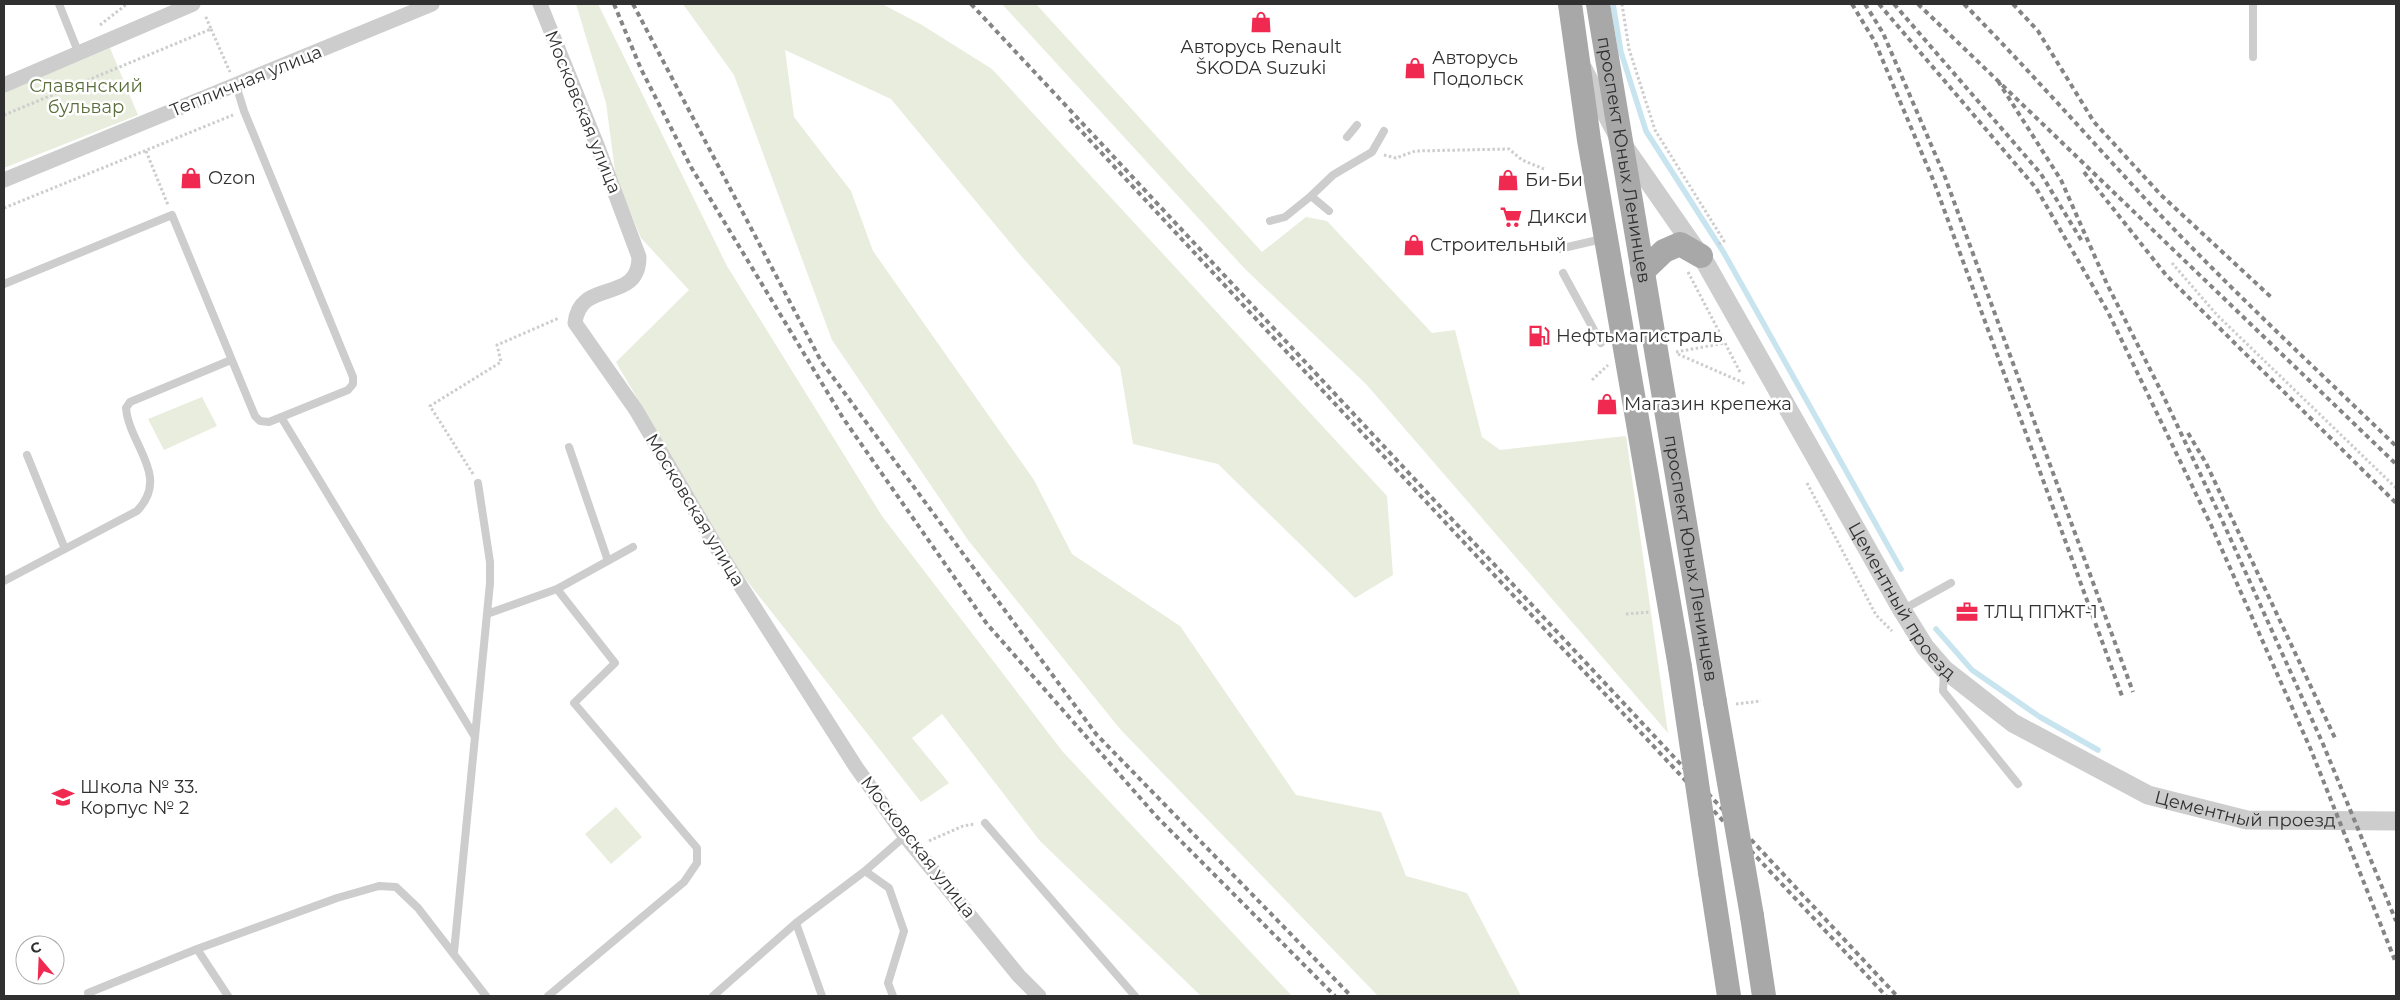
<svg xmlns="http://www.w3.org/2000/svg" width="2400" height="1000" font-family="Montserrat,sans-serif">
<style>
.green{fill:#e8eddd}
.lines{fill:none;stroke-linecap:round;stroke-linejoin:round}
.stream{stroke:#c8e4ee;stroke-width:5.5}
.path{stroke:#cdcdcd;stroke-width:3;stroke-dasharray:2.5 2.5;stroke-linecap:butt}
.service{stroke:#cdcdcd;stroke-width:8}
.minor{stroke:#cdcdcd;stroke-width:15}
.tertiary{stroke:#cdcdcd;stroke-width:19}
.primary{stroke:#a8a8a8;stroke-width:24}
.rail{stroke:#858585;stroke-width:4;stroke-dasharray:5 4;stroke-linecap:butt}
.primary-bridge{stroke:#a8a8a8;stroke-width:24}
.labels{text-anchor:middle;stroke-width:5;stroke-linejoin:round;paint-order:stroke}
.poi-label{font-size:18px;fill:#303030;stroke:#fff;text-anchor:start}
.street-label{font-size:18px;fill:#303030;stroke:#fff}
.park-label{font-size:18px;fill:#596e3a;stroke:#fff}
</style>
<rect width="100%" height="100%" fill="#fff"/>
<path class="green" d="M576,4H598L727,266L882,516L1063,752L1292,996H1201L1040,841L942,714L912,738L949,783L921,802L733,563L616,362L689,290L641,238L616,178L606,103Z
M683,4H882L922,25L992,69L1387,496L1393,575L1355,598L1218,464L1133,444L1120,367L1022,257L891,99L785,50L794,117L851,191L873,251L1034,480L1072,554L1180,626L1296,795L1381,812L1406,876L1467,893L1521,996H1378L1120,729L968,540L832,340L734,75Z
M1002,4H1036L1262,252L1306,217L1327,221L1432,333L1455,330L1482,437L1500,450L1626,436L1668,733L1366,384L1245,269Z
M110,48L138,115L4,168V93Z
M202,397L217,426L164,450L148,419Z
M616,807L642,837L611,864L585,834Z"/>
<g class="lines">
<path class="stream" d="M1613,4L1621,52L1646,131L1724,253L1901,569
M1936,629L1972,670L2040,717L2098,750"/>
<path class="path" d="M1622,4L1629,49L1655,130L1724,241L1717,245
M100,25L127,4
M211,29L230,72
M4,115L211,29L205,15
M146,151L168,205
M1384,155L1396,158L1415,151L1509,149L1522,160L1544,169
M4,208L233,115
M2172,263L2217,315L2396,488
M1688,272L1725,343
M1676,352L1725,343L1740,372
M1678,354L1746,384
M1592,380L1608,365
M473,474L430,406L501,362L497,345L559,318
M1807,483L1876,615L1892,631
M1626,614L1650,612
M1736,704L1761,701
M929,841L963,826L975,824"/>
<path class="service" d="M59,4L79,54
M2253,57V4
M1347,137L1357,125
M1311,196L1329,211
M1270,221L1285,217L1311,196L1333,175L1372,152L1384,131
M1559,249L1602,239
M1563,273L1601,343
M4,284L172,215L255,416L260,421L269,422L348,390L353,384V377L244,111L236,85
M281,417L475,737
M569,447L608,561
M27,455L65,549
M4,581L137,511C171,476 129,445 126,408L130,402L231,360
M1902,610L1951,583
M487,614L557,589
M1944,671L1943,691L2018,784
M985,823L1135,996
M865,871L905,836
M197,949L228,996
M454,952L490,583V562L478,483
M88,993L197,949L337,898L379,886L396,887L418,908L486,996
M548,996L684,882L697,863V848L574,703L615,663L557,589L633,547
M713,996L796,923
M822,996L796,923L865,871L889,888L904,931L888,983L893,996"/>
<path class="minor" d="M540,4L597,145L639,257C639,305 580,277 575,323L636,410L721,555L856,767L905,836L1019,976L1039,996
M4,85L193,4
M4,180L432,4"/>
<path class="tertiary" id="s1" d="M1583,69L1621,142L1706,264L1902,610L1925,647L1944,669L2013,723L2148,795L2247,820L2396,821"/>
<g class="primary">
<path d="M1570,4L1589,140L1680,667"/>
<path id="s2" d="M1598,4L1715,702"/>
<path d="M1642,272L1664,251L1680,244L1701,256"/>
<path d="M1710,872L1729,996"/>
<path d="M1752,916L1764,996"/>
</g>
<path class="rail" d="M614,4L641,69L691,167L843,418L987,624L1157,817L1335,996
M633,4L821,361L1096,734L1351,996
M971,4L1897,996
M1852,4L1875,42L1934,182L2122,696
M1865,4L1883,33L1945,177L2133,692
M1879,4L2036,188L2108,312L2211,525L2311,750L2396,963
M1894,4L2041,174L2083,243
M1918,4L2396,464
M1964,4C2028,69 2088,137 2150,204C2229,288 2313,366 2396,446
M2013,4L2038,31L2094,122L2161,195L2272,298
M1998,81L2061,180L2107,284L2161,391L2222,520L2323,744L2396,921
M1070,119L1886,996
M2084,172L2166,275L2396,503
M2188,433L2206,463L2335,738"/>
<path class="primary-bridge" d="M1680,667L1710,872
M1715,702L1752,916"/>
</g>
<defs>
<g id="shop-bare" transform="scale(1.725)"><path d="M-5-2.5h2.3a2.7 3.5 0 0 1 5.4 0H5L5.5 6h-11ZM-1.5-2.5h3a1.5 2.3 0 0 0-3 0Z" fill="#ef294f" stroke="#fff" stroke-width="2.5" paint-order="stroke"/></g>
<g id="supermarket-bare" transform="scale(1.725)"><path d="M-6-5.5h2.5l.6 2H6L4.5 2H-2.5L-4.4-4H-6ZM-1.5 3.2a1.3 1.3 0 1 0 .1 0ZM3 3.2a1.3 1.3 0 1 0 .1 0Z" fill="#ef294f" stroke="#fff" stroke-width="2.5" paint-order="stroke"/></g>
<g id="fuel-bare" transform="scale(1.725)"><path d="M-5.5-6h7V0h2V4h1.3V-2.5L3-4.5l.8-.8L6-3V5H2.5V1h-1V6h-7ZM-4.2-4.7v3.2H.2V-4.7Z" fill="#ef294f" stroke="#fff" stroke-width="2.5" paint-order="stroke"/></g>
<g id="office-bare" transform="scale(1.725)"><path d="M-6-3h4V-5.5h4V-3h4V5H-6ZM-1-4.5V-3h2v-1.5ZM-6 0V1H6V0Z" fill="#ef294f" stroke="#fff" stroke-width="2.5" paint-order="stroke"/></g>
<g id="school-bare" transform="scale(1.725)"><path d="M0-5L7-2L0 1L-7-2ZM-4 1L0 2.5L4 1V4Q0 6-4 4Z" fill="#ef294f" stroke="#fff" stroke-width="2.5" paint-order="stroke"/></g>
</defs>
<g fill-rule="evenodd">
<use href="#shop-bare" x="1261" y="22"/>
<use href="#shop-bare" x="1415" y="68"/>
<use href="#shop-bare" x="191" y="178"/>
<use href="#shop-bare" x="1508" y="180"/>
<use href="#supermarket-bare" x="1511" y="217"/>
<use href="#shop-bare" x="1414" y="245"/>
<use href="#fuel-bare" x="1539" y="336"/>
<use href="#shop-bare" x="1607" y="404"/>
<use href="#office-bare" x="1967" y="612"/>
<use href="#school-bare" x="63" y="797"/>
</g>
<g class="labels">
<g class="poi-label">
<text x="1261" y="53" text-anchor="middle">Авторусь Renault<tspan x="1261" dy="21">ŠKODA Suzuki</tspan></text>
<text x="1432" y="64">Авторусь<tspan x="1432" dy="21">Подольск</tspan></text>
<text x="208" y="184">Ozon</text>
<text x="1525" y="186">Би-Би</text>
<text x="1528" y="223">Дикси</text>
<text x="1430" y="251">Строительный</text>
<text x="1556" y="342">Нефтьмагистраль</text>
<text x="1624" y="410">Магазин крепежа</text>
<text x="1984" y="618">ТЛЦ ППЖТ-1</text>
<text x="80" y="793">Школа № 33.<tspan x="80" dy="21">Корпус № 2</tspan></text>
</g>
<g class="street-label">
<text transform="translate(246 81) rotate(-22)" y="6">Тепличная улица</text>
<text transform="translate(583 112) rotate(68)" y="6">Московская улица</text>
<text dy="6" stroke="none"><textPath href="#s2" startOffset="158">проспект Юных Ленинцев</textPath></text>
<text transform="translate(695 510) rotate(59)" y="6">Московская улица</text>
<text dy="6" stroke="none"><textPath href="#s2" startOffset="562">проспект Юных Ленинцев</textPath></text>
<text dy="6" stroke="none"><textPath href="#s1" startOffset="621">Цементный проезд</textPath></text>
<text dy="6" stroke="none"><textPath href="#s1" startOffset="1041">Цементный проезд</textPath></text>
<text transform="translate(918 847) rotate(52)" y="6">Московская улица</text>
</g>
<g class="park-label">
<text x="86" y="92">Славянский<tspan x="86" dy="21">бульвар</tspan></text>
</g>
</g>
<rect width="2400" height="1000" fill="none" stroke="#303030" stroke-width="10"/>
<g transform="translate(40 960) rotate(341)"><circle r="24" fill="#ffffff" stroke="#acacac"/>
<path d="M0-4L9 19L0 12L-9 19Z" fill="#ef294f"/>
<text y="-8" font-size="14" font-weight="bold" text-anchor="middle" fill="#303030">С</text>
</g>
</svg>
